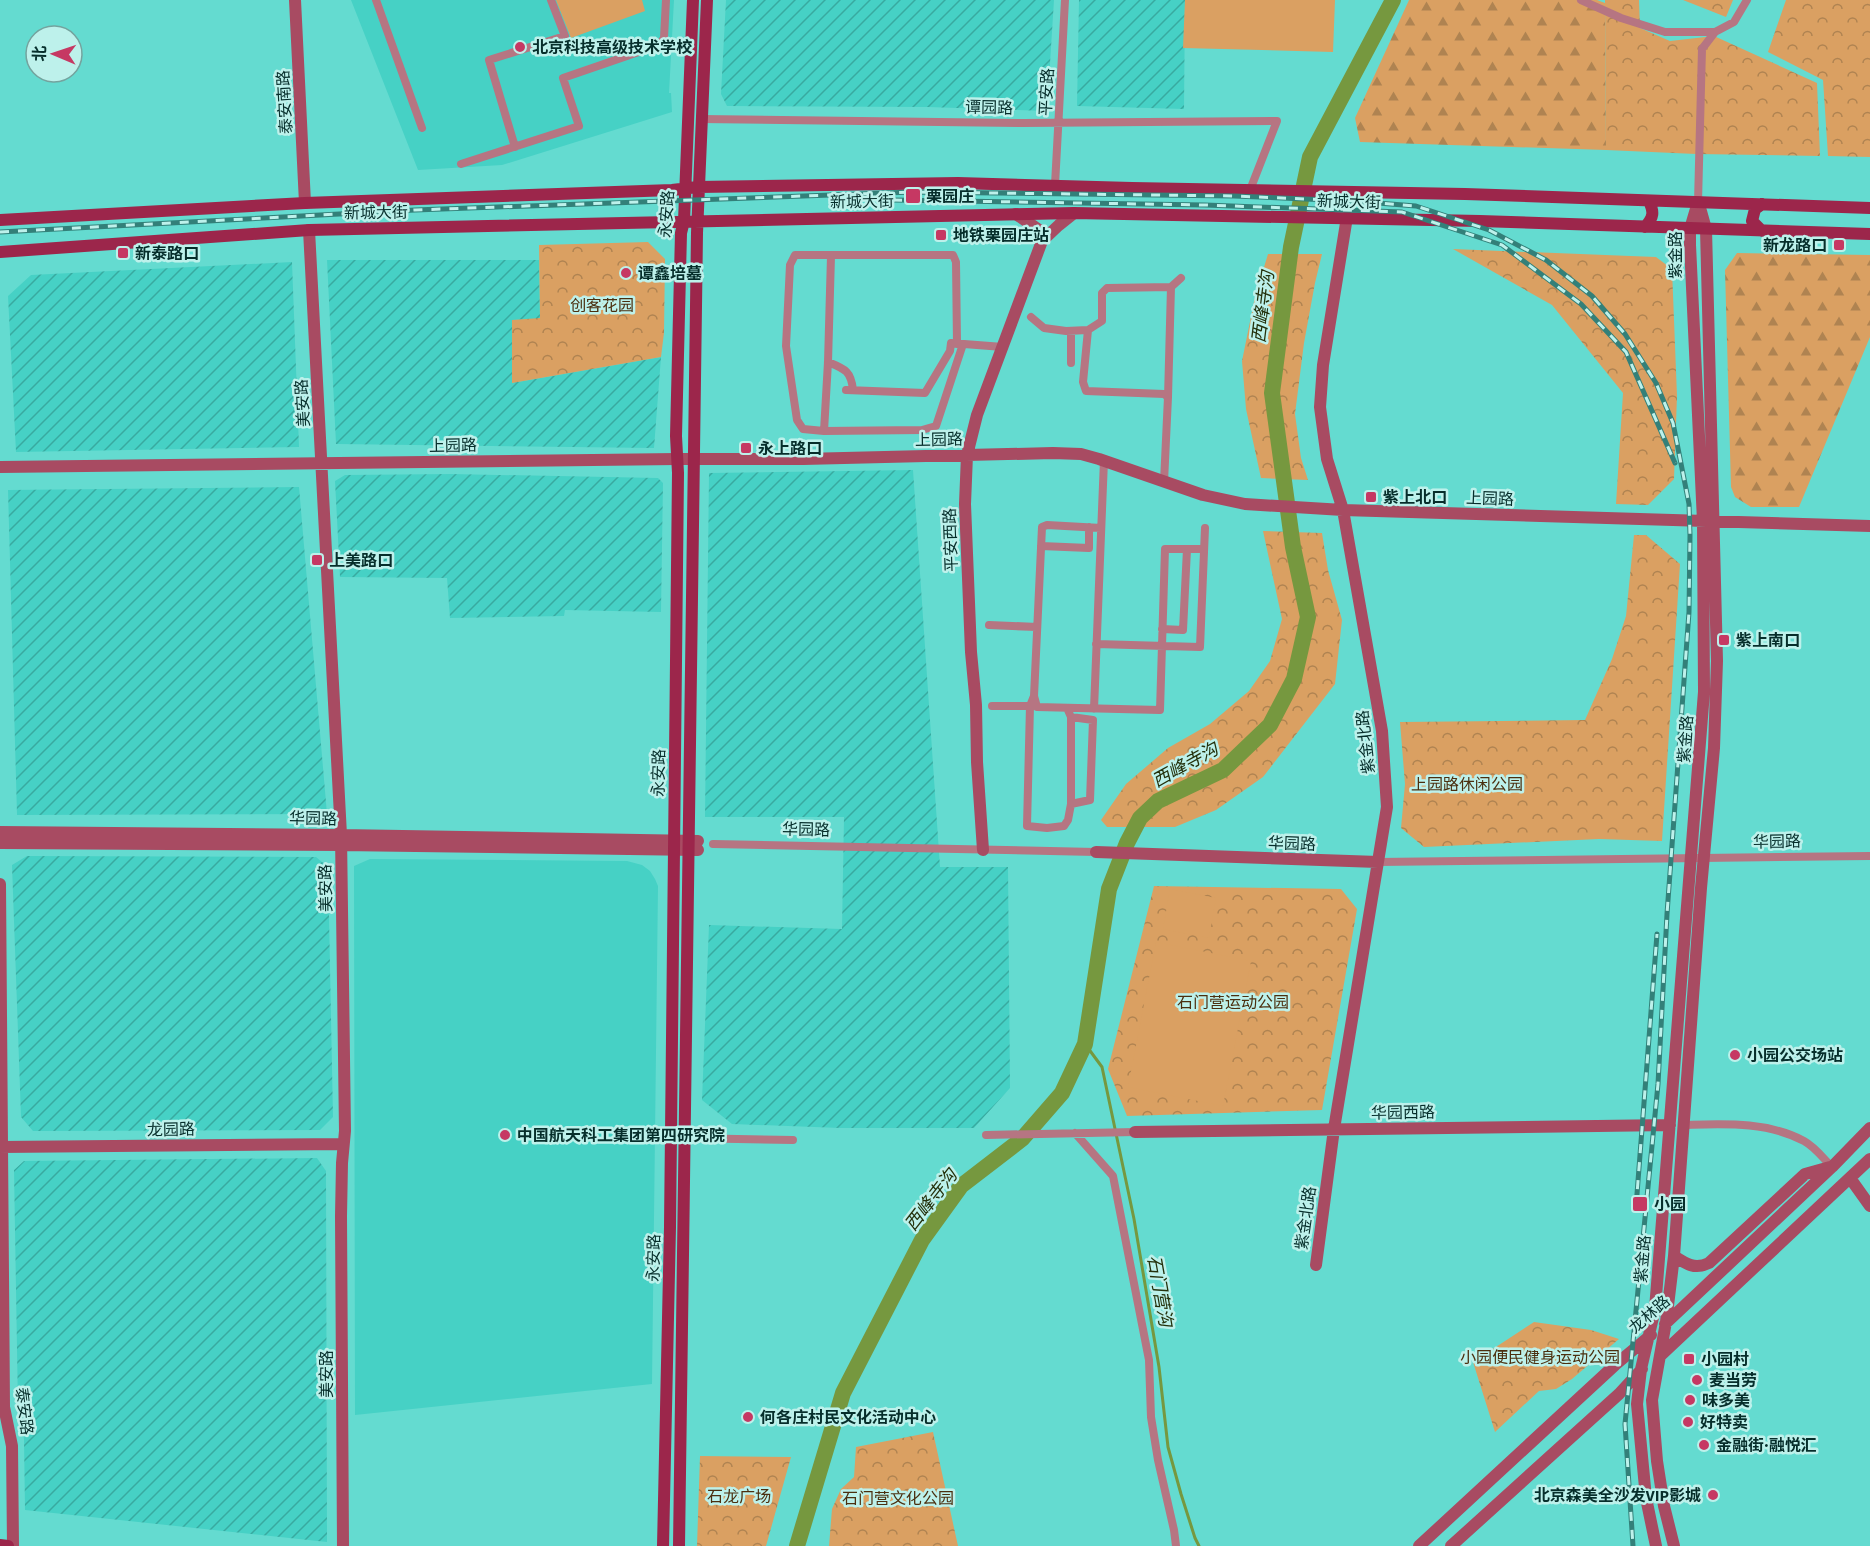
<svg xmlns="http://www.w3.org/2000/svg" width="1870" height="1546" font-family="'Source Sans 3','Noto Sans SC',sans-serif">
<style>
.built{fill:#46d1c5}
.industrial{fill:url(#industrial-furrows)}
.forest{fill:url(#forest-firs)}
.park{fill:url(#park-crowns)}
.pitch{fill:#daa062}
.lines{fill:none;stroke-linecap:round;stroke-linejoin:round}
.stream{stroke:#76983f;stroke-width:3}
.river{stroke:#76983f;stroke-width:16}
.street{stroke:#b67582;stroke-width:8}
.secondary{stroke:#a84b62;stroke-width:12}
.primary{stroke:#9c264b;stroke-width:12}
.rail-casing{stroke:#338079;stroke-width:5}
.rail{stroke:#bdf1eb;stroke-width:3;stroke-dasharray:9;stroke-linecap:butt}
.poi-dot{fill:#c63863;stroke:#bdf1eb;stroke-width:2}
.labels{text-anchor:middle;stroke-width:5;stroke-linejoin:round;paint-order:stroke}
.poi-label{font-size:16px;font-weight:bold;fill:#062e2b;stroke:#bdf1eb;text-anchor:start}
.street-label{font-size:16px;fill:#062e2b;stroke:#bdf1eb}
.park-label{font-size:16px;fill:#4b2f0f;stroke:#bdf1eb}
.water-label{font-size:18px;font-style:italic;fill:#24310c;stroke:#bdf1eb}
</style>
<defs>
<pattern id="industrial-furrows" width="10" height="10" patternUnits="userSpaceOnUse" patternTransform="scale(1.5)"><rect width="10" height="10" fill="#46d1c5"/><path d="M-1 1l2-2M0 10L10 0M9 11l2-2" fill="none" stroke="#38aaa0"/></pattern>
<pattern id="forest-firs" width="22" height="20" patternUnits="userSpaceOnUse" patternTransform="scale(1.5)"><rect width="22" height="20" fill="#daa062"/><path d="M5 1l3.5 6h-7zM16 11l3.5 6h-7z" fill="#af8351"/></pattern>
<pattern id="park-crowns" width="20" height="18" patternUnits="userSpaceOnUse" patternTransform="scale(1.5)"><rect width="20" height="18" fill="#daa062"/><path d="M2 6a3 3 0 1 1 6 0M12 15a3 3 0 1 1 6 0" fill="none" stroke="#af8351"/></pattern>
</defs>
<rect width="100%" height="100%" fill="#64dbd0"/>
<path class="built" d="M351,0H674L669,93H671L672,112L502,165L418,170Z
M370,859L627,861L642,865L650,871L655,879L658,886L652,1384L355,1415L354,866Z"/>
<path class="industrial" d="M726,0H1054L1047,111L927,107L727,106L721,94Z
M1079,0H1185L1184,109L1077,106Z
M327,260H539L540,319L512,320V383L661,357L654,448L336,444Z
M292,262L299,447L16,452L8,296L31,275Z
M913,470L940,867H1008L1010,1088L974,1128H840L732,1124L702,1100L709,925L842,929L844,817H705L709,473Z
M451,474L658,478L663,483L661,612L565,610L564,616L450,618L447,578L340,577L335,481L345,475Z
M299,487L327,814L17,815L8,490Z
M27,856L316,857L328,867L333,1117L320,1130L33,1131L21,1117L12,865Z
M317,1158L326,1171L327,1542L25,1510L24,1439L18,1409L14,1170L24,1161Z"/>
<path class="forest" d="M1409,0H1597L1605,3L1606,150L1360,142L1355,118Z
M1737,253L1870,255V337L1799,507H1751L1735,497L1731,487L1725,270Z"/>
<path class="park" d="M1605,0H1639L1640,28L1670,41L1714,36L1817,83L1820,156L1696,154L1606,150Z
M1683,0H1733L1726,17Z
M1786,0H1870V157L1828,156L1823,80L1768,52Z
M648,242L665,259L664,333L661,357L512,383V320L540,318L539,245Z
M1453,249L1656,257L1672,269L1677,396L1674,479L1648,505L1616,504L1623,393L1552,305Z
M1268,254H1322L1315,283L1304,343L1295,414L1301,458L1308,480L1261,478L1246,409L1242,361L1255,297Z
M1263,531L1322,533L1328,570L1342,620L1335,684L1263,777L1216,810L1175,827H1107L1101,820L1126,784L1168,748L1210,724L1249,691L1270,661L1282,619Z
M1634,535H1646L1680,564L1662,841L1599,839L1424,847L1401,828L1405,784L1400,722L1585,720L1612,659L1626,616Z
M1154,886L1341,889L1357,909L1322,1110L1127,1116L1108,1069Z
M1534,1322L1591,1330L1619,1339L1572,1379L1556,1389L1539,1391L1495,1432L1473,1362Z
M933,1432L958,1546H829L832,1509L841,1489L854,1477L856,1447Z
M700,1456L791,1457L766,1546H697Z"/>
<path class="pitch" d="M556,0H642L645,11L571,38Z
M1185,0H1335L1333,52L1183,48Z
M1170,889L1216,898L1209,938L1163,929Z
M1156,942L1251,961L1223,1106L1128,1087Z"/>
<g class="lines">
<path class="stream" d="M1085,1044L1102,1067L1134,1219L1159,1367L1168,1447L1181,1494L1195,1538L1199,1546"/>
<path class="river" d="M797,1546L843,1393L922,1240L961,1186L1022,1139L1062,1093L1085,1044L1109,889L1127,843L1140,818L1158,801L1223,770L1270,725L1294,679L1308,617L1293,547L1272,393L1291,247L1310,157L1393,0"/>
<path class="street" d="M376,0L422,128
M1581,0L1621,18L1665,32H1715
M701,119L1023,123L1277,121L1250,190
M515,147L489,60L565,36L551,0
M461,164L579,126L563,78L659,45L664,38L666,0
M1055,185L1065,0
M1698,202L1702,49L1715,32L1734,22L1747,0
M831,256L828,362L824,431L922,430L936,426L963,344
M1171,287L1181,278
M1031,317L1044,328L1066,331L1088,330L1083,382L1086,391L1164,394L1168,397L1164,482
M1088,330L1102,321V293L1107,288L1171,287L1168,397
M1071,331V363
M828,362C845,369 851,371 853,390
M846,390L925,393L950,351L951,343L1003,347
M824,431L803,429L797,420L786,346L790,265L795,255H953L956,262L957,344
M1101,528L1047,525L1042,527L1034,696L1037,707L1160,710L1165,549H1204
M1041,546L1089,548V527
M989,625L1037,627
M1162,629L1183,630L1187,549
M1096,644L1200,647L1205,528
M1034,696L1030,706L1027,826L1047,828L1064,826L1068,820L1071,804
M992,706H1030
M1067,708L1071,717L1093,720L1090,800L1071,804V717
M1094,709L1104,460
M713,844L1096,852
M1378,862L1870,856
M1683,1125C1723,1124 1767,1121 1804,1141C1815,1147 1823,1158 1832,1167
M1075,1133L1113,1176L1149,1360L1151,1417L1158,1460L1174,1530L1176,1546
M986,1135L1135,1132
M684,1138L793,1140"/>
<path class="secondary" d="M295,0L305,203
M1016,214L1039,230L1042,241L1059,225L1074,213
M309,230L341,835L345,1131L342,1163L341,1216L343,1546
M0,467L677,459H803L1053,453L1081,454L1099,459L1203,495L1245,504L1343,510L1870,526
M0,832L341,835L698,841
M0,843L341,845L698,850
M983,850L977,762L976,705L971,652L965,504L967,455L977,415L1042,241
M1096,852L1378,862
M0,884L4,1407L12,1446L13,1546
M1135,1132L1670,1125
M0,1147L343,1144
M1850,1178L1870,1206
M1674,1256C1686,1264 1695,1270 1709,1263L1805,1174L1830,1167
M1316,1265L1334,1129L1387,807L1382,731L1343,510L1327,459L1320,407L1323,365L1347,217
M1665,1324L1832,1167L1870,1128
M1661,1355L1870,1159
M1419,1546L1615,1365L1651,1335
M1451,1546L1619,1394L1642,1369
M1656,1546L1646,1498L1637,1404L1641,1369L1655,1309L1704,692L1703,521L1690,245V229L1698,202
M1674,1546L1664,1506L1657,1461L1652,1400L1666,1322L1674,1256L1701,888L1714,748L1717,661L1706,229L1699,204"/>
<path class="primary" d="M1762,204L1755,209L1752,221L1762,231
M0,220L305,203L672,190L698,187L958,183L1132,188L1465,194L1870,208
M1645,227C1654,217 1654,212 1649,201
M0,252L309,230L1074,213L1480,221L1870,234
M0,1545L8,1546
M663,1546L670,1227L678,473L676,436L681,233L684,221L693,0
M679,1546L697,233L707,0"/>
<g class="rail-casing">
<path id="rail" d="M893,200L1205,205L1402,212L1502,245L1581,304L1626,352L1675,463
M0,232L415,210L913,192L1234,196L1352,201L1416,206L1489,230L1546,260L1592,296L1625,334L1656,383L1673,423L1689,504L1690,535L1689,612L1667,914L1658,1084L1625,1424L1633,1546
M1636,1207L1657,934"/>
</g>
<use href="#rail" class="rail"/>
</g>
<g class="poi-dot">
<circle cx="520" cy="47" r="6"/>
<rect x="905" y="188" width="16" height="16" rx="3"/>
<rect x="935" y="229" width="12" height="12" rx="3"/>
<rect x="1833" y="239" width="12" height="12" rx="3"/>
<rect x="117" y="247" width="12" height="12" rx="3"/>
<circle cx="626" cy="273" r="6"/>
<rect x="740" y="442" width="12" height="12" rx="3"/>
<rect x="1365" y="491" width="12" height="12" rx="3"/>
<rect x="311" y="554" width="12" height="12" rx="3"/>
<rect x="1718" y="634" width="12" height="12" rx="3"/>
<circle cx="1735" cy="1055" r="6"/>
<circle cx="505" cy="1135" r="6"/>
<rect x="1632" y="1196" width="16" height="16" rx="3"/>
<rect x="1683" y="1353" width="12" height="12" rx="3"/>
<circle cx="1697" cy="1380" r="6"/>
<circle cx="1690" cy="1400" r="6"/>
<circle cx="748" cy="1417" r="6"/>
<circle cx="1688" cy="1422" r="6"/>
<circle cx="1704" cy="1445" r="6"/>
<circle cx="1713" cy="1495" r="6"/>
</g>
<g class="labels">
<g class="poi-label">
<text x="532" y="53">北京科技高级技术学校</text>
<text x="926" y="202">栗园庄</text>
<text x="953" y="241">地铁栗园庄站</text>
<text x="1827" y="251" text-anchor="end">新龙路口</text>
<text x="135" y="259">新泰路口</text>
<text x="638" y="279">谭鑫培墓</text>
<text x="758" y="454">永上路口</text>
<text x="1383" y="503">紫上北口</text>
<text x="329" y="566">上美路口</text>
<text x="1736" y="646">紫上南口</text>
<text x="1747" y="1061">小园公交场站</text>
<text x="517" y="1141">中国航天科工集团第四研究院</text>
<text x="1654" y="1210">小园</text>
<text x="1701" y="1365">小园村</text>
<text x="1709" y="1386">麦当劳</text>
<text x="1702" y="1406">味多美</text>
<text x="760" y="1423">何各庄村民文化活动中心</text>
<text x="1700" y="1428">好特卖</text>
<text x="1716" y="1451">金融街·融悦汇</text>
<text x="1701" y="1501" text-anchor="end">北京森美全沙发VIP影城</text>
</g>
<g class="street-label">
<text transform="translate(1046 92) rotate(-87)" y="6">平安路</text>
<text transform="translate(284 102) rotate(-93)" y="6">泰安南路</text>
<text transform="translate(989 107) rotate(1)" y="6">谭园路</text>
<text transform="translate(862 201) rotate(-1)" y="6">新城大街</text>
<text transform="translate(1349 201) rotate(2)" y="6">新城大街</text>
<text transform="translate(376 212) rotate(-1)" y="6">新城大街</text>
<text transform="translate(666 214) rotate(-86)" y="6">永安路</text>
<text transform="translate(1675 255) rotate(-90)" y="6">紫金路</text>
<text transform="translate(302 403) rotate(-93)" y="6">美安路</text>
<text transform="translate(939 439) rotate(-1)" y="6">上园路</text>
<text transform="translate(453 445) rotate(-1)" y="6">上园路</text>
<text transform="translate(1490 498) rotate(2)" y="6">上园路</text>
<text transform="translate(950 540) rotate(-92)" y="6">平安西路</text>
<text transform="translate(1685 739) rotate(-86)" y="6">紫金路</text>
<text transform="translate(1365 742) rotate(-96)" y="6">紫金北路</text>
<text transform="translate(658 773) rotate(-89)" y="6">永安路</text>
<text transform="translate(313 818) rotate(1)" y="6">华园路</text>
<text transform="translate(806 829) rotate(1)" y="6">华园路</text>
<text transform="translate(1777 841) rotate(-1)" y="6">华园路</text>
<text transform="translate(1292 843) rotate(2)" y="6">华园路</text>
<text transform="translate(325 888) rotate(-91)" y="6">美安路</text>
<text transform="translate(1403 1112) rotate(-1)" y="6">华园西路</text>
<text transform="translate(171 1129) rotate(-1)" y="6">龙园路</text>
<text transform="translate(1305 1218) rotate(-82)" y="6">紫金北路</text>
<text transform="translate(653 1258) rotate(-89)" y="6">永安路</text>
<text transform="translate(1642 1259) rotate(-85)" y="6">紫金路</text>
<text transform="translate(1649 1314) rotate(-41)" y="6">龙林路</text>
<text transform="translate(326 1374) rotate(-90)" y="6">美安路</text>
<text transform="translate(25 1411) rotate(83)" y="6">泰安路</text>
</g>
<g class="park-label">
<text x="602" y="311">创客花园</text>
<text x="1467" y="790">上园路休闲公园</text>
<text x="1233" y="1008">石门营运动公园</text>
<text x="1540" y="1363">小园便民健身运动公园</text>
<text x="739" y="1502">石龙广场</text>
<text x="898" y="1504">石门营文化公园</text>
</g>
<g class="water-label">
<text transform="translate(1263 307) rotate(-83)" y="6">西峰寺沟</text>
<text transform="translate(1185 765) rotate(-29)" y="6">西峰寺沟</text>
<text transform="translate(931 1200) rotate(-52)" y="6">西峰寺沟</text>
<text transform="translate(1160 1291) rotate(80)" y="6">石门营沟</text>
</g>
</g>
<g transform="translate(54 54) rotate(272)"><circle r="28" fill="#bdf1eb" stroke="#74a39e" stroke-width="1.5"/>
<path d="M0-4.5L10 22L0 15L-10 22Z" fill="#c63863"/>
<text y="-9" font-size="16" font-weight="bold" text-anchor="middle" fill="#062e2b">北</text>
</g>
</svg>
